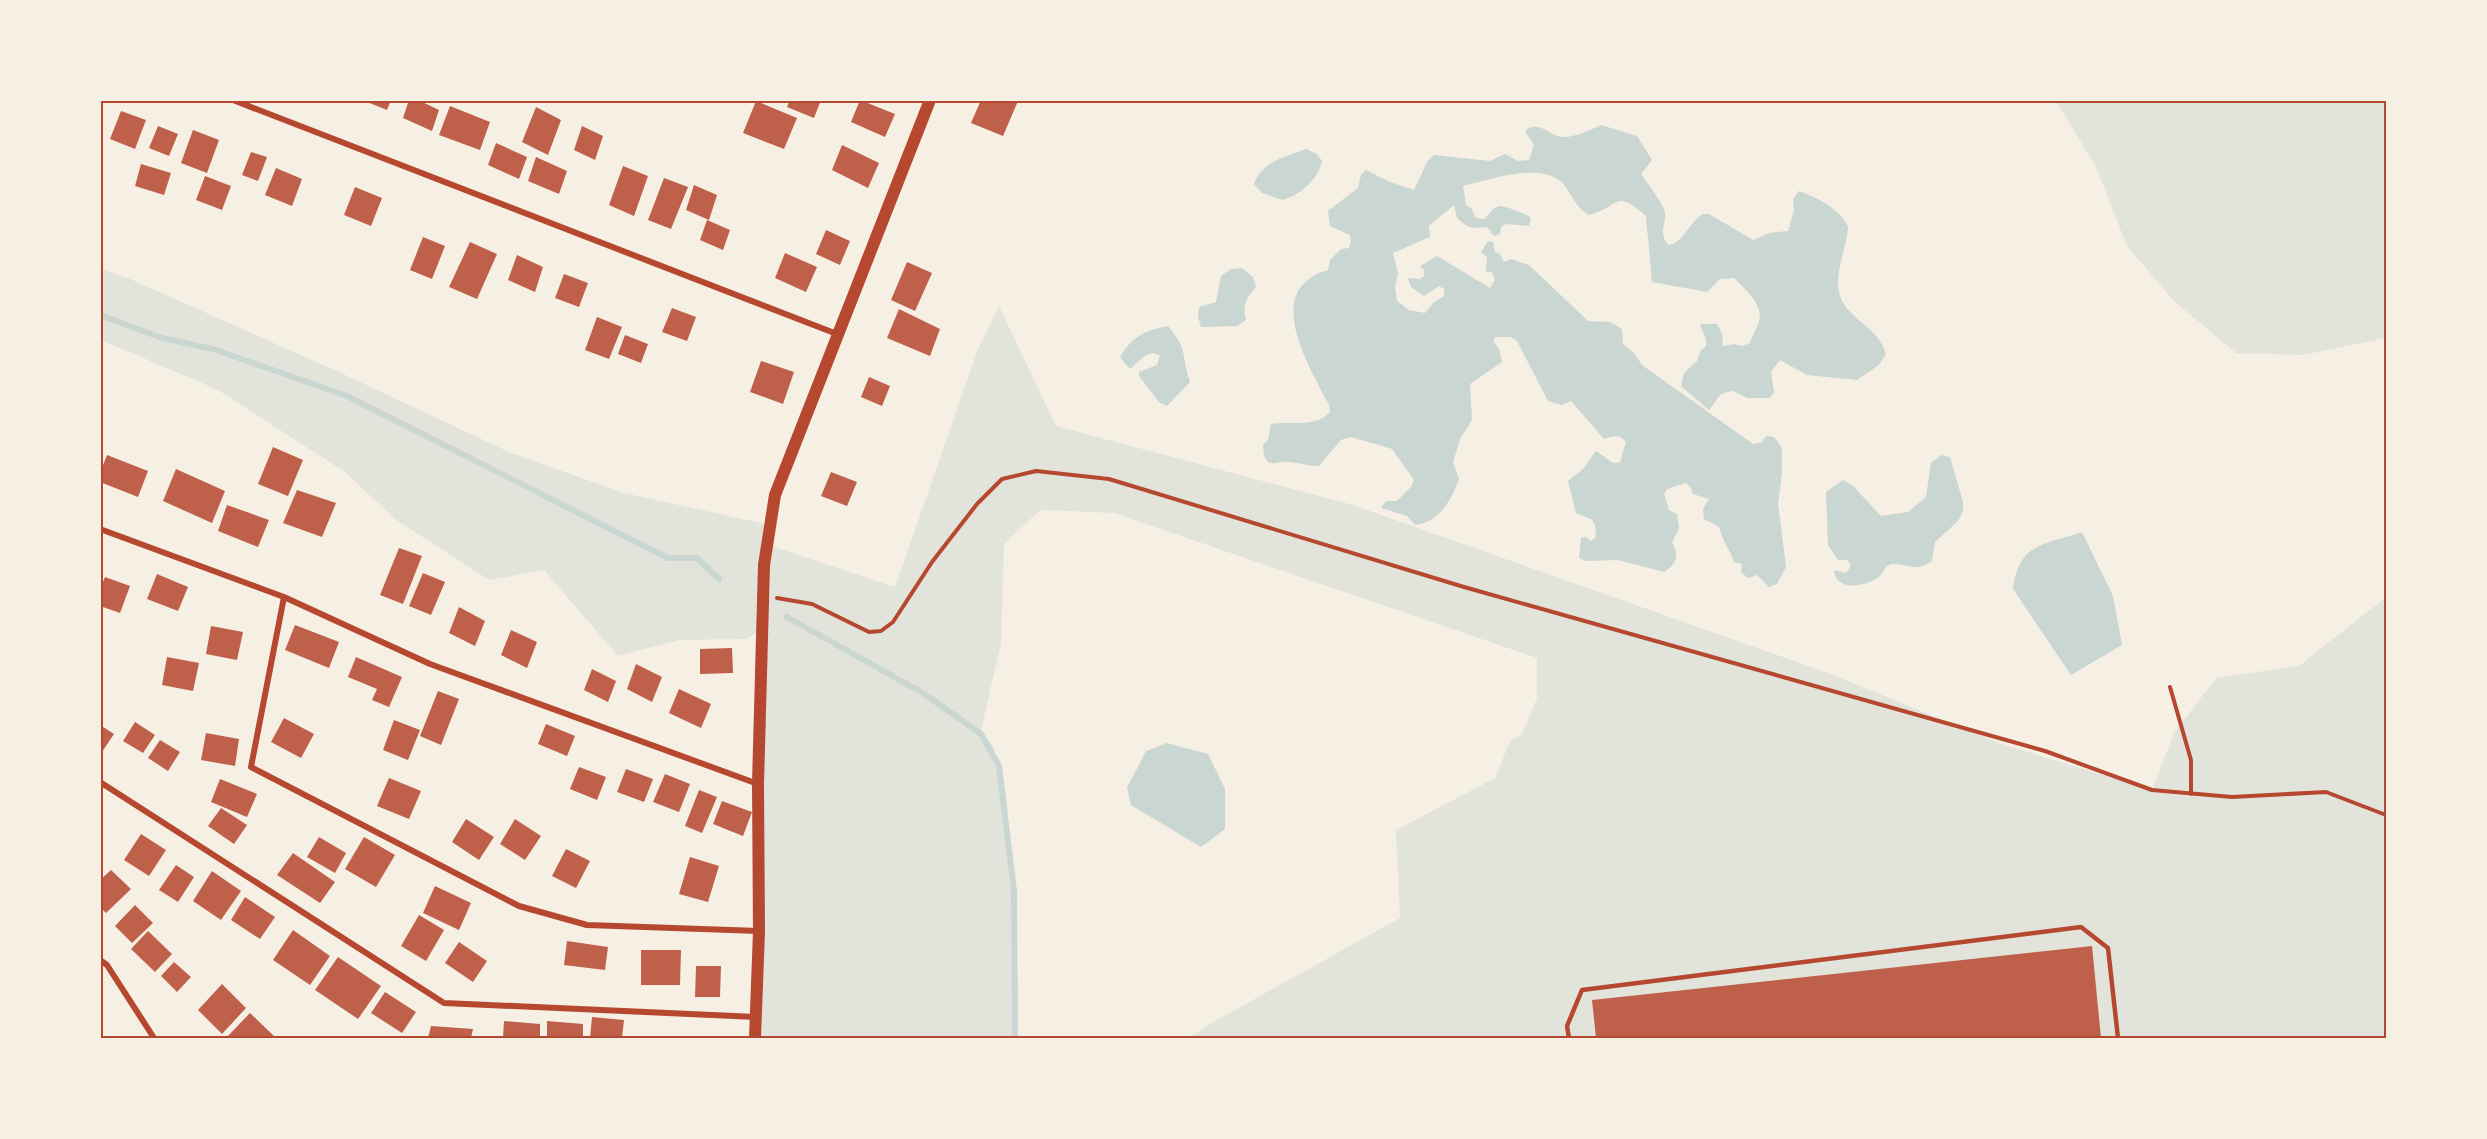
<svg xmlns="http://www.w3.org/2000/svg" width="2487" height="1139" font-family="'Golos Text',sans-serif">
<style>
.green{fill:#e2e4dc}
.water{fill:#c9d6d2}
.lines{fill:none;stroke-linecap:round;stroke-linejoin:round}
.stream{stroke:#c9d6d2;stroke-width:6}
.building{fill:#bf614a}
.path{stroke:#b5482f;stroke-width:4}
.service{stroke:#b5482f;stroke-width:4.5}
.minor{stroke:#b5482f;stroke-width:6}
.secondary{stroke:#b5482f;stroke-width:12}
.neatline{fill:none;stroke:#b5482f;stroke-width:2}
</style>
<rect width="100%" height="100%" fill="#f6efe4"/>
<path class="green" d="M2056,101H2386V338L2303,355L2236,353L2175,302L2127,246L2096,167Z
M101,269L128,278L341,373L511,453L624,493L770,525L769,545L895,587L978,349L999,306L1056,426L1353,505L1828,673L2002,744L2152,790L2174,733L2216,678L2299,666L2386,597V1038H1189L1208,1025L1400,918L1396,830L1495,778L1510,741L1522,734L1537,698V658L1114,513L1040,510L1004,544L1001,644L981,730L994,748L1004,799L1014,891L1013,1038H754L756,633L747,639L679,640L618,656L544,570L489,580L395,519L345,472L218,390L101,340Z"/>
<path class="water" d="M1601,125L1637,136L1652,160L1641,174C1647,183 1663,203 1665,212C1666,225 1658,235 1669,245C1683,243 1690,221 1703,214H1709L1753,240L1769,233L1788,231L1794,210L1793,199L1799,191C1816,197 1841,209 1848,227C1847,249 1833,273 1840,296C1848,320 1878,326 1886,354L1879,365L1857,380L1807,375L1780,360L1771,372L1774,392L1770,398H1747L1733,391L1727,392L1720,395L1709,410L1681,386L1684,373L1697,361L1701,350L1706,346V340L1700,324H1717L1722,334L1723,346L1734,344L1742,346L1750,343C1752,335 1757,329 1759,321C1764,305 1744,288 1734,278L1720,279L1707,292L1652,282L1646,216C1613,187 1620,208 1589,215C1574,207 1571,190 1559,180C1537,163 1488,180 1463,186L1466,205L1471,208L1476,218L1485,219C1489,214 1493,207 1500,206C1506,206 1527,214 1531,218L1529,226L1506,224L1501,227L1500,234L1494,236L1487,227C1472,229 1468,228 1457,218L1454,205L1429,226L1430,237L1393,253L1398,274L1395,287L1397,301L1409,310L1425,313L1434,302L1444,296V289L1439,286L1424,296L1411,287L1408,278L1420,279L1424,276V270L1420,266L1437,256L1490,288L1495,280L1492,272H1486L1487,257L1481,252L1488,241L1493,242L1495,252L1499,253L1504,262L1511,259L1529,265L1588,321L1610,322L1622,329L1623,344L1634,353L1642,365L1753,444L1762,442L1766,436L1774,437L1782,448V472L1778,504L1786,567L1777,584L1769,587L1757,575L1748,578L1741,572L1742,564L1734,562C1730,549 1722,541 1719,527L1704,519L1703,509L1709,499L1693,494L1691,488L1686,483L1667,489L1664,494L1669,510L1677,514L1679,528L1672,543C1680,556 1676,564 1664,572L1618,560L1586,561L1579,558L1581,538L1586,537L1591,541L1596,537C1595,515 1592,521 1576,513L1568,481L1583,469L1596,451L1613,463L1620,462L1626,442C1619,434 1614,436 1604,439L1571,401L1561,405L1548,401L1517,341L1511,337H1495L1494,342L1499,349L1502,362L1470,384L1472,420L1460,439L1453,462L1459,479C1452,499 1439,523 1415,525L1407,516L1381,508L1386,501H1397L1411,487L1414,480L1392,449L1351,437L1341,440L1319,466C1307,466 1298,462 1288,462C1280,461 1276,465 1268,462L1264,456L1263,445L1268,440L1271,424C1290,421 1316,428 1330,412L1329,405C1310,368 1260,289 1328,270L1330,260L1341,249L1349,248L1351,242L1350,235L1330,226L1328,211L1358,188L1361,175L1366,170L1390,182L1414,190L1427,162L1434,155L1490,161L1505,154L1518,161L1529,160L1534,145L1525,131C1539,118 1549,137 1564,137C1576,137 1590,130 1601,125Z
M1306,149L1317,154L1322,161C1317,181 1301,194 1283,200L1262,193L1254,184C1263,161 1285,157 1306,149Z
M1242,268L1253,277L1256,287C1246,298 1242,306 1246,320L1237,326L1201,327L1198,316L1199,307L1216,302L1221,276L1231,269Z
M1168,326C1189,351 1181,356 1190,382L1167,406L1159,402L1139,376V372L1157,365L1160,356C1149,347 1139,362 1130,369L1120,357C1132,337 1145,330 1168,326Z
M1941,455L1950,457L1963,502V511L1958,521L1935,542L1932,561C1915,573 1906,563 1892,564C1884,565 1884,573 1879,577C1865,587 1836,592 1834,570L1846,573L1851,566L1848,560H1838L1828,545L1826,492L1843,480L1853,486L1881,516L1908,512L1926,497L1931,463Z
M2082,532L2113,596L2122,645L2071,675L2013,589C2019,543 2043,545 2082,532Z
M1167,743L1208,754L1225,789V829L1201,847L1131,805L1127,788L1146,751Z"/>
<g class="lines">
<path class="stream" d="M100,315L162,338L213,349L347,396L668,558H697L719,579
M787,617L923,693L981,734L999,766L1014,891L1015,1038"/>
</g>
<path class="building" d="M362,100H391L387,110Z
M409,100H418L439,110L432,131L403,118Z
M790,100H821L814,118L787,107Z
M860,100L895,114L885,137L851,122Z
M981,100L1018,101L1003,136L971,123Z
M756,101L797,118L784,149L743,133Z
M450,106L490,122L480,150L439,135Z
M536,107L561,120L548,155L522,142Z
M121,111L146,120L135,149L110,139Z
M158,126L178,134L169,156L149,148Z
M582,126L603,136L595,160L574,150Z
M193,130L219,140L207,173L181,163Z
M496,143L527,157L519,179L488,165Z
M842,145L879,163L868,188L832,170Z
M251,152L267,157L258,181L242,175Z
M536,157L567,171L559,194L528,181Z
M141,164L171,173L164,195L135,186Z
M623,166L648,176L634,216L609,205Z
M276,168L302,179L292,206L265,195Z
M205,176L231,186L222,210L196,200Z
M664,178L688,187L671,229L648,220Z
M694,185L717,195L709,220L686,210Z
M355,187L382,198L371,226L344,215Z
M707,220L730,230L723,250L700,240Z
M826,230L850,241L840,265L816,254Z
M423,237L445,246L432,279L410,270Z
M470,242L497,254L477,299L449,287Z
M785,253L817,267L806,292L775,278Z
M517,255L543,267L535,292L508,280Z
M907,262L932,273L915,311L891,300Z
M564,274L588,283L579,307L555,298Z
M672,308L696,317L687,341L662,332Z
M899,309L940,329L930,356L887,338Z
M597,317L622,327L609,359L585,350Z
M625,335L648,344L641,363L618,354Z
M761,361L794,372L783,404L750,392Z
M869,377L890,386L882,406L861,397Z
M273,447L303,460L288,496L258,484Z
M107,455L148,471L138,497L100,482V473Z
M176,469L225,491L212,523L163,501Z
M831,472L857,482L847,506L821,496Z
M297,490L336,503L322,537L283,523Z
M227,505L269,520L258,547L218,531Z
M399,548L422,556L403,604L380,595Z
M423,573L445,582L431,615L409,606Z
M157,574L188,587L178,611L147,599Z
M105,577L130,586L120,613L100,606V589Z
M459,607L485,621L475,646L449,633Z
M295,625L339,642L329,668L285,650Z
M211,626L243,632L237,660L206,654Z
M511,630L537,642L527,668L501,655Z
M732,648L733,673L700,674V649Z
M167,657L199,663L193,691L162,685Z
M356,657L402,677L389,707L372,700L377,689L348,677Z
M636,664L662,677L652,702L627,689Z
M592,669L616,681L608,702L584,690Z
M679,689L711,704L701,728L669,713Z
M438,691L459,699L441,745L420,736Z
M284,718L314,734L301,758L271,742Z
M394,720L420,730L408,760L383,750Z
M135,722L155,735L143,753L123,741Z
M546,724L575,736L567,756L538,744Z
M100,725L114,734L100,755Z
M206,733L239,739L235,766L201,760Z
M160,740L180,752L168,771L148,758Z
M579,767L606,777L597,800L570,789Z
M626,769L653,779L644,802L617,792Z
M665,774L690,784L679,812L653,802Z
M389,778L421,791L409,819L377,806Z
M220,779L257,794L247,817L211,802Z
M699,790L717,797L702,833L685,826Z
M722,801L752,812L743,836L713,824Z
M221,808L247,825L234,844L208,826Z
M466,819L494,837L479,860L452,842Z
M515,819L541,836L525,860L500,844Z
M141,834L166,850L149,876L124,860Z
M319,837L346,853L335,873L307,857Z
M364,837L395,855L376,887L345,869Z
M566,849L590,861L576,888L552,876Z
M293,853L335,882L320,903L277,875Z
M690,857L719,866L708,902L679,894Z
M176,865L194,877L178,902L159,890Z
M111,870L131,889L106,913L100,907V880Z
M212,871L241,891L221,920L193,901Z
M435,886L471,903L459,930L423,913Z
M245,897L275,917L260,939L231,920Z
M135,905L153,923L132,943L115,926Z
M419,915L444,930L426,961L401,946Z
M293,930L330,956L310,985L273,960Z
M148,931L172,954L155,972L131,949Z
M567,941L608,947L605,970L564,965Z
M459,942L487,961L473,982L445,963Z
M2092,946L2101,1038H1596L1592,1000Z
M641,950H681L680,985H641Z
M338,957L381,986L358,1019L315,990Z
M174,962L191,977L177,992L161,976Z
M696,966H721L720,997H695Z
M222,984L246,1008L222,1034L198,1010Z
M385,992L416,1012L402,1033L371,1013Z
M250,1013L276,1038H226Z
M592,1017L624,1020L622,1038H590Z
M504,1021L540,1024V1038H503Z
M547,1021L583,1024V1038H547Z
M431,1026L473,1029L471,1038H428Z"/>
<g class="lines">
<path class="path" d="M777,598L812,604L869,632L881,631L893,622L932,562L977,504L1002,479L1036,471L1109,479L1464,587L2045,751L2152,790L2232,797L2326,792L2386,815
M2170,687L2191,760V794"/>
<path class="service" d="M1569,1038L1567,1026L1582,990L2081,927L2108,948L2118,1038"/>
<path class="minor" d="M233,100L837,334
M100,529L284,597L430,664L758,784
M284,597L251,767L519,906L587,925L759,931
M100,782L444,1003L756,1017
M100,960L107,965L154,1038"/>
<path class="secondary" d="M755,1038L759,931L758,784L764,565L775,495L930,100"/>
</g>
<rect width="2487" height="1139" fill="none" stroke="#f6efe4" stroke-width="204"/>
<rect x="102" y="102" width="2283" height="935" class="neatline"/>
</svg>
